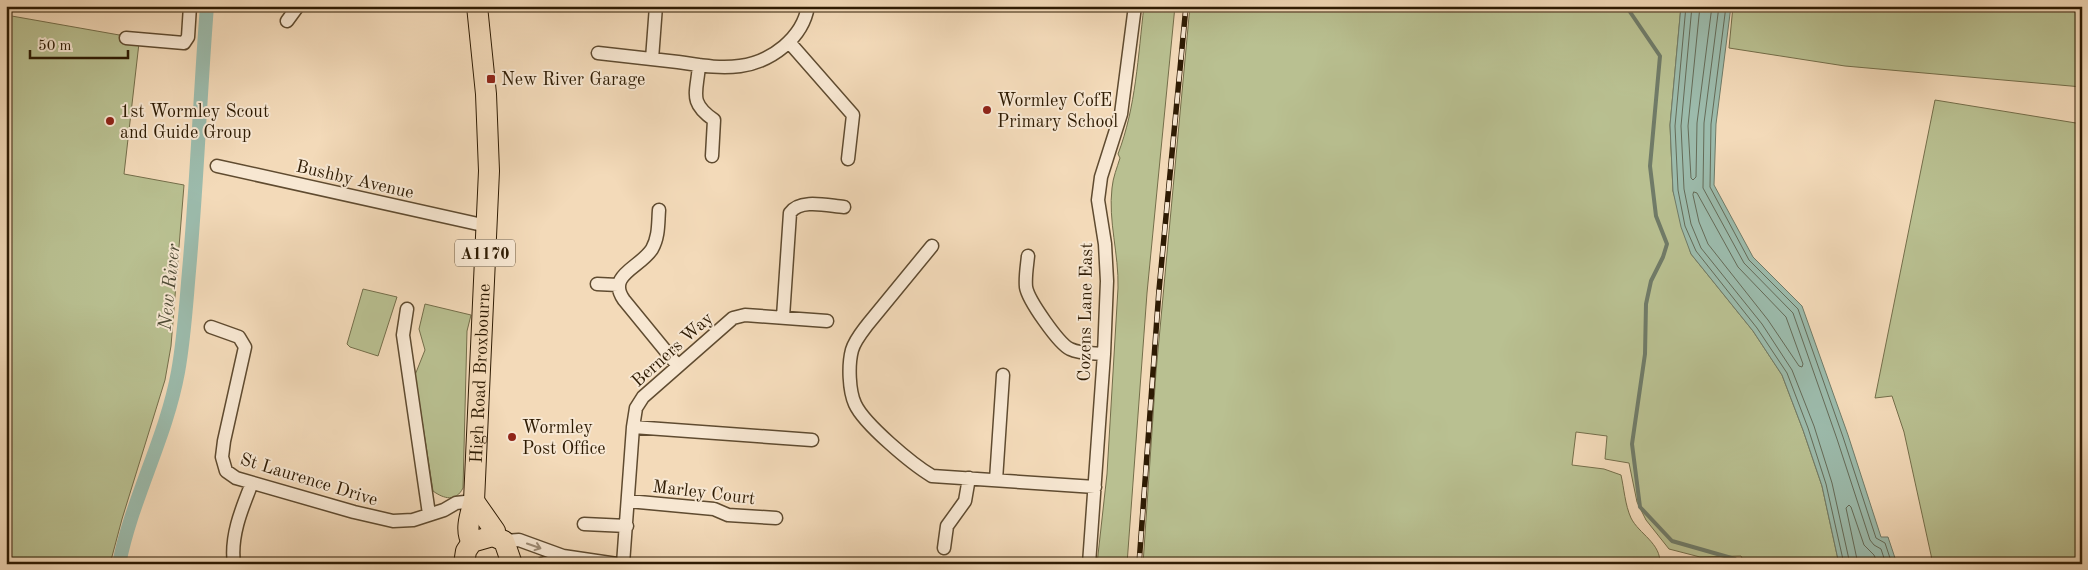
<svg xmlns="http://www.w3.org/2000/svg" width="2088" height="570" font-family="'Old Standard TT',serif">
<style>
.green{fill:#b9c091;stroke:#746e4a}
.water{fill:#9cbbac;stroke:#707b68}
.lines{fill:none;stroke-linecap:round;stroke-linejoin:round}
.shore{stroke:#656b58;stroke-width:1}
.stream{stroke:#707b68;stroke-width:4}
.canal{stroke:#9cbbac;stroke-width:14}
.street-casing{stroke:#5f4b30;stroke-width:15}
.primary-casing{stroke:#2e1b03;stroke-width:22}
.street{stroke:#f7e7d2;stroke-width:12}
.primary{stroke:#f3dab9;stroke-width:20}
.rail-casing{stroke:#2e1b03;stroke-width:5.5}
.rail{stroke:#f7e7d2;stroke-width:4;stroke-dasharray:11;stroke-linecap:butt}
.oneway{stroke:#9d8b75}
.poi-dot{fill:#8f2418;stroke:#f7e7d2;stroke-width:2}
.labels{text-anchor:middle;stroke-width:4;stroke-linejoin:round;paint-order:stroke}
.shield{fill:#f7e7d2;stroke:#6a5841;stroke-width:1}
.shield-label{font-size:16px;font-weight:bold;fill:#2e1b03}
.poi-label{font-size:18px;fill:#2e1b03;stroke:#f7e7d2;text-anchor:start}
.street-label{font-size:18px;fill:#2e1b03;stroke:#f7e7d2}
.water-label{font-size:19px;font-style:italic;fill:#4f4b36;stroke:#f7e7d2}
</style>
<rect width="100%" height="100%" fill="#f3dab9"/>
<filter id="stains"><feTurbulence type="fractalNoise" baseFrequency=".004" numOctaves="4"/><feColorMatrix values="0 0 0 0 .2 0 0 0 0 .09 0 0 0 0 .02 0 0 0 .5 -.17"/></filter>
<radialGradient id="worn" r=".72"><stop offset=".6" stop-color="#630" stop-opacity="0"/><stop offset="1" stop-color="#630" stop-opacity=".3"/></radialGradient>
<path class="green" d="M1144,6H1175L1147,293L1127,564H1097L1107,474L1118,288C1119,254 1108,221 1112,188C1113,177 1117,168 1120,158L1118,154C1136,107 1138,56 1144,6Z
M1190,6H1681L1670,125L1673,191L1691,254L1753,331L1782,375L1803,430L1822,486L1839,564H1745L1741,556L1700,557L1669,549L1646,520L1637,502L1629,463L1605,459L1607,436L1576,432L1572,465L1604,469L1621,475C1624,488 1625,505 1631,518C1639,534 1661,543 1660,564H1143L1156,372Z
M1733,6H2082V87L1845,66L1729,48Z
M6,15L125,36L139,43L124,174L184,185L171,346L165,380L122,519L110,564H6Z
M1935,100L2082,124V564H1933L1904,432L1892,396L1875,398Z
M363,289L397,297L378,356L350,347L347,344Z
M425,304L471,315L467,331L463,488C456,502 444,499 433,491L415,375L425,350L419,329Z"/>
<path class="water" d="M1681,6H1731L1716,124L1714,185L1753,257L1802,306L1848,435L1881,537H1888L1897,564H1839L1822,486L1803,430L1782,375L1753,331L1691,254L1681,227L1673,191L1670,125Z"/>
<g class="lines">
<path class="shore" d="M1686,6L1675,126L1678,190L1685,226L1696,251L1757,328L1787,373L1808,428L1826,484L1844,564
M1692,6L1681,126L1684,189L1691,224L1701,248L1762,324L1792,370L1814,426L1832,483L1850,564
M1700,6L1688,126L1691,178L1693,180L1696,177L1697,123L1712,6
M1719,6L1704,123L1703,188L1744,263L1793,313L1837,439L1870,540L1874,545L1881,549L1886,564
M1726,6L1711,124L1710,187L1749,260L1798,309L1843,437L1876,538L1885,543L1892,564
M1694,192L1697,193L1738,267L1786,317L1803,364L1802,367L1799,366L1768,320L1708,244L1699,222L1693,195Z
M1858,564L1846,508L1849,505L1851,507L1864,545L1874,555L1878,564"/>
<path class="stream" d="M1626,6L1660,56L1650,166L1656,216L1667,244L1663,257L1651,281L1646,304L1645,354L1632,444L1640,507L1672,541L1735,559L1737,564"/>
<path class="canal" d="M119,564C132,498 166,438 178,372C184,339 186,305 189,271C197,183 200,94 207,6"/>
<g class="street-casing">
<path id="street" d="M287,21L298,6
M126,38L184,43L188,37L190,6
M789,42L853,115L848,159
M598,53C625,56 651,59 678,62C699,65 719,69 740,66C771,62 803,38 808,6
M652,59L656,6
M699,65C697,93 688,102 714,120L712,156
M217,166L487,226
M659,210C658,223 659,237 652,249C640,268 606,275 624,300L678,366
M932,246L868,324C862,332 855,340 852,350C848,365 849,391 855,404C864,424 912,464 932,476L1095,487
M1028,256C1027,266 1025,277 1026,287C1028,300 1059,344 1070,349C1080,354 1093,353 1104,354
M597,284L618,285
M407,309L403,335L429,514
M783,317L790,213C800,198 829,206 844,207
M211,327L239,337L245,347L224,441L222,457L226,471L236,478L354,512L393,521L413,520L444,510L456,503L474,501
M633,427L812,440
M996,480L1003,375
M628,501L714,509L728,515L776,518
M584,524L627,526
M504,541L519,540L563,556L617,564
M944,548L947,526L965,501L969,478
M234,564C230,536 242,508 252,483
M542,564L563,556
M623,564L633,427L636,408L643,397L733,318L745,315L827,321
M1089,564L1104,354L1107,281L1105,244L1098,200L1101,177L1121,114L1135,6"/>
</g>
<g class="primary-casing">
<g id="primary">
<path d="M474,501L495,531L493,536"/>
<path id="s1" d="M472,542C464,531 471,512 474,501L489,171L486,94L477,6"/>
<path d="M464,564L466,551L472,542L493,536L504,541L512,564"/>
</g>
</g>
<use href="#street" class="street"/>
<use href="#primary" class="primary"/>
<g class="rail-casing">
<path id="rail" d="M1139,564L1159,290L1186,6"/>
</g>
<use href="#rail" class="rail"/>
</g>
<defs><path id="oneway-shaft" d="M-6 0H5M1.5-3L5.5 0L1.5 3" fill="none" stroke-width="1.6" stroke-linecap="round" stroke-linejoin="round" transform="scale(1.25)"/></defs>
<use class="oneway" href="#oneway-shaft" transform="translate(534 546) rotate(19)"/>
<g class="poi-dot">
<rect x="486" y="74" width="10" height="10" rx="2.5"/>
<circle cx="987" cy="110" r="5"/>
<circle cx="110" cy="121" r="5"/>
<circle cx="512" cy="437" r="5"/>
</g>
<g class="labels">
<rect class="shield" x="455" y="239.5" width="60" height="27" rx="4"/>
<g class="shield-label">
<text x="485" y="259">A1170</text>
</g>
<g class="poi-label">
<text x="501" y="85">New River Garage</text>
<text x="997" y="106">Wormley CofE<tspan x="997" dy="21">Primary School</tspan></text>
<text x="120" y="117">1st Wormley Scout<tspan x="120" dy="21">and Guide Group</tspan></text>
<text x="522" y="433">Wormley<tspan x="522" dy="21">Post Office</tspan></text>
</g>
<g class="street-label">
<text transform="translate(355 179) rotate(13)" y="6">Bushby Avenue</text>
<text transform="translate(1085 312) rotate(-89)" y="6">Cozens Lane East</text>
<text transform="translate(672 349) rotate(-42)" y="6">Berners Way</text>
<text dy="6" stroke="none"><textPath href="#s1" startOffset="170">High Road Broxbourne</textPath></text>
<text transform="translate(309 479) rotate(17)" y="6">St Laurence Drive</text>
<text transform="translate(704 492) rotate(7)" y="6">Marley Court</text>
</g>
<g class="water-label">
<text transform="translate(168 287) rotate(-84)" y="7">New River</text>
</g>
</g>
<rect width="2088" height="570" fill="none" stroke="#f3dab9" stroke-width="25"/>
<rect x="8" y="8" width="2073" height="555" fill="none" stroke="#2e1b03" stroke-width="2.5"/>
<rect x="12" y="12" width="2063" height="545" fill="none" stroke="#2e1b03"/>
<path d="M30 50v8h98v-8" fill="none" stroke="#2e1b03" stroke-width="2.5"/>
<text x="38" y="50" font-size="15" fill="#2e1b03" stroke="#f7e7d2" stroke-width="4" paint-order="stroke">50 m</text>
<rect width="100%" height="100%" filter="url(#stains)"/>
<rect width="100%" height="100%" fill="url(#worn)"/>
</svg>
